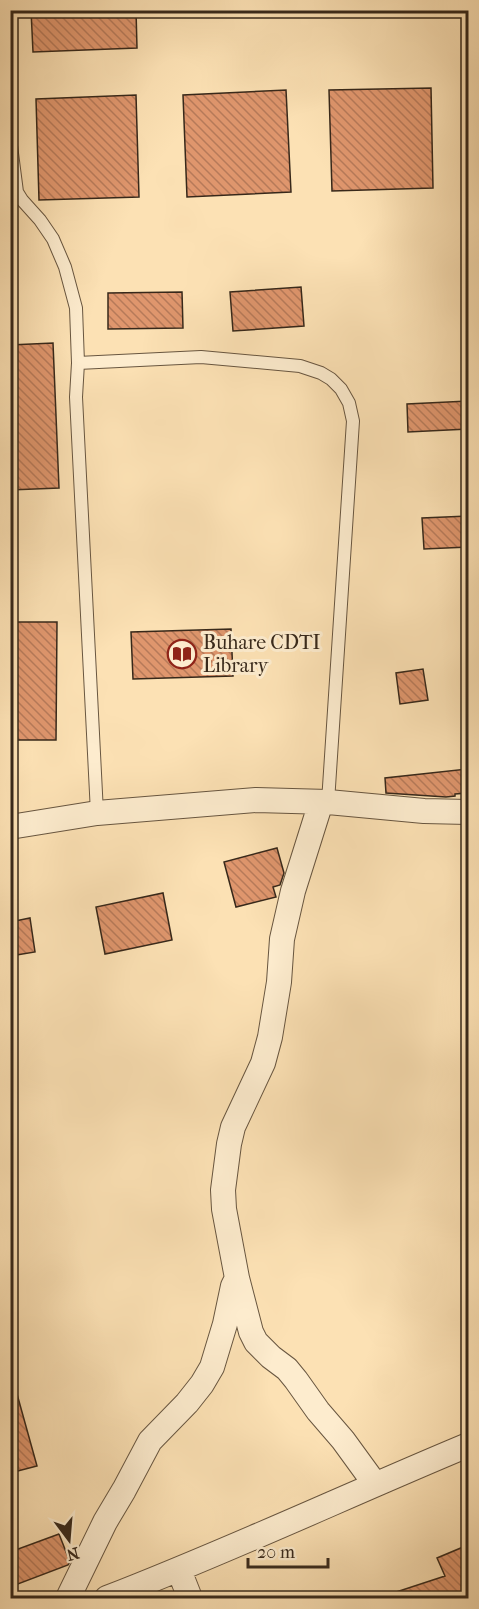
<svg xmlns="http://www.w3.org/2000/svg" width="479" height="1609" font-family="'IM FELL French Canon',serif">
<style>
.building{fill:url(#building-back-hatch);stroke:#37281a;stroke-width:1.5}
.lines{fill:none;stroke-linecap:round;stroke-linejoin:round}
.service-casing{stroke:#685640;stroke-width:14}
.minor-casing{stroke:#685640;stroke-width:26}
.service{stroke:#fdecce;stroke-width:12}
.minor{stroke:#fdecce;stroke-width:24}
.labels{text-anchor:middle;stroke-width:6;stroke-linejoin:round;paint-order:stroke}
.poi-label{font-size:20px;fill:#37281a;stroke:#fdecce;text-anchor:start}
</style>
<defs>
<pattern id="building-back-hatch" width="6" height="6" patternUnits="userSpaceOnUse" patternTransform="scale(1.5)"><rect width="6" height="6" fill="#df966d"/><path d="M-1 5l2 2M0 0l6 6M5-1l2 2" fill="none" stroke="#b67a59"/></pattern>
</defs>
<rect width="100%" height="100%" fill="#fce1b4"/>
<filter id="stains"><feTurbulence type="fractalNoise" baseFrequency=".00333" numOctaves="4"/><feColorMatrix values="0 0 0 0 .2 0 0 0 0 .09 0 0 0 0 .02 0 0 0 .5 -.17"/></filter>
<radialGradient id="worn" r=".72"><stop offset=".6" stop-color="#630" stop-opacity="0"/><stop offset="1" stop-color="#630" stop-opacity=".3"/></radialGradient>
<path class="building" d="M31,10H136L137,48L33,52Z
M431,88L433,188L332,191L329,90Z
M286,90L291,192L187,197L183,95Z
M136,95L139,197L39,200L36,99Z
M301,287L304,326L233,331L230,292Z
M182,292L183,328L108,329V293Z
M53,343L59,488L10,490V345Z
M468,401V429L408,432L407,404Z
M468,516V547L424,549L422,518Z
M10,622H57L56,740H10Z
M231,629L233,676L133,679L131,632Z
M423,669L428,700L400,704L396,673Z
M467,769L468,793L455,794V796L446,797L386,793L385,778Z
M277,848L284,873L280,885L273,887L276,897L236,907L224,862Z
M163,893L172,940L105,954L96,907Z
M30,918L35,952L10,956V922Z
M17,1394L37,1466L10,1473V1395Z
M59,1534L70,1562L68,1565L10,1587V1552Z
M468,1545V1590L449,1599H391L390,1594L445,1576L437,1558Z"/>
<g class="lines">
<g class="service-casing">
<path id="service" d="M10,138L17,192L22,200L40,220L53,239L65,267L76,308L78,363L76,397L97,813
M78,363L201,357L300,366L321,373L331,379L341,389L349,403L353,421L328,802"/>
</g>
<g class="minor-casing">
<path id="minor" d="M321,802L293,891L282,939L279,982L270,1037L263,1063L233,1127L229,1144L223,1190L224,1209L237,1278L251,1332L256,1342L271,1357L287,1369L296,1380L318,1411L343,1440L375,1484
M10,827L97,813L256,800L328,802L424,811L468,812
M179,1570L190,1598
M68,1598L105,1522L124,1490L150,1441L187,1403L202,1384L212,1367L225,1324L233,1286L237,1278
M107,1598C229,1551 348,1495 468,1445"/>
</g>
<use href="#service" class="service"/>
<use href="#minor" class="minor"/>
</g>
<defs>
<g id="library-ring" transform="scale(1.5)"><circle r="9.5" fill="#fdecce" stroke="#8f2418" stroke-width="1.5"/><path d="M-6-4Q-3-5.5-.7-3.5V5Q-3 3-6 4ZM6-4Q3-5.5 .7-3.5V5Q3 3 6 4Z" fill="#8f2418"/></g>
</defs>
<g fill-rule="evenodd">
<use href="#library-ring" x="182" y="654"/>
</g>
<g class="labels">
<g class="poi-label">
<text x="203" y="649">Buhare CDTI<tspan x="203" dy="23">Library</tspan></text>
</g>
</g>
<rect width="479" height="1609" fill="none" stroke="#fce1b4" stroke-width="36"/>
<rect x="12" y="12" width="455" height="1585" fill="none" stroke="#37281a" stroke-width="3"/>
<rect x="18" y="18" width="443" height="1573" fill="none" stroke="#37281a" stroke-width="1.5"/>
<g transform="translate(69 1540) rotate(164)" stroke="#fdecce" stroke-width="4.5" paint-order="stroke">
<path d="M0-4.5L10 22L0 15L-10 22Z" fill="#37281a"/>
<text y="-9" font-size="16" font-weight="bold" text-anchor="middle" fill="#37281a">N</text>
</g>
<path d="M248 1558v9h80v-9" fill="none" stroke="#37281a" stroke-width="3"/>
<text x="257" y="1558" font-size="18" fill="#37281a" stroke="#fdecce" stroke-width="4.5" paint-order="stroke">20 m</text>
<rect width="100%" height="100%" filter="url(#stains)"/>
<rect width="100%" height="100%" fill="url(#worn)"/>
</svg>
